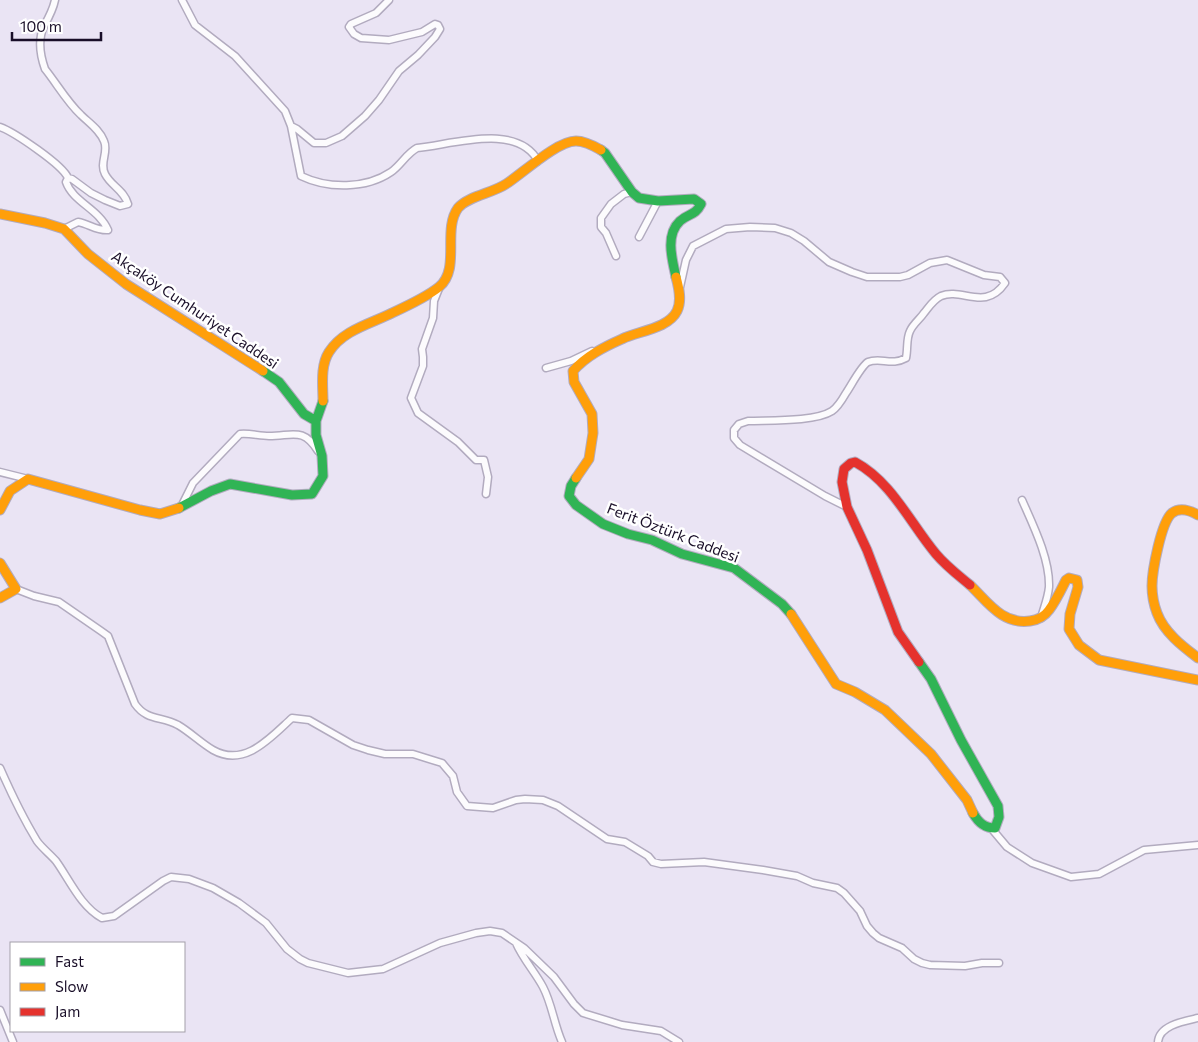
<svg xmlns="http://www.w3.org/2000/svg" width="1198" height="1042" font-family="Commissioner,sans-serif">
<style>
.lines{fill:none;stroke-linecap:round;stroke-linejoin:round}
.street-casing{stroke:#b2abbf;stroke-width:9}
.fast-casing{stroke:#b2abbf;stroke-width:11}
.slow-casing{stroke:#b2abbf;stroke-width:11}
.jam-casing{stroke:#b2abbf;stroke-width:11}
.street{stroke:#fcfbfd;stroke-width:6}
.fast{stroke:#30b455;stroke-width:9}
.slow{stroke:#ff9f0a;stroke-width:9}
.jam{stroke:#e5322d;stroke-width:9}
.labels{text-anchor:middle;stroke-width:5;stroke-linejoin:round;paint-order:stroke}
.street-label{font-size:15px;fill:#190e28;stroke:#fff}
</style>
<rect width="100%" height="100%" fill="#eae4f4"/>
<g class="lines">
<g class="street-casing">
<path id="street" d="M55,0C53,10 49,17 44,26C38,39 40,55 45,69C57,84 67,102 81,115C89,123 99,129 104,141C109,152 99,163 105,174C111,186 124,190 128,204L120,206L105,200L91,193L72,179L68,178L66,182C73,202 99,209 108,230C97,231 89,224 78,222L64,229
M182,0L195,25L235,56L285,111L291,126L301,176C328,189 366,189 391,172C401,165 406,154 417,148C451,145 517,122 538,161
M291,126L297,129L314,143H326L342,136L365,116L379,100L399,71L418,55L435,37L440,29L438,25L435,24L422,32L389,40L361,38L354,34L349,27L351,24L376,13L389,0
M0,127C14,132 63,165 68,178
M639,237L658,201
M616,256L606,233L601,227V218L611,204L624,194L632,192
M440,286L434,301L433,318L422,349L423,357V366L411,398L418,413L458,442L476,460H484L488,477L486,494
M680,287L686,260L693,246L726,229L750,227L775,228L791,233L804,241L829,262L852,272L867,277H900L908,275L930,263L947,260L984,275L1000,277L1005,283C985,312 962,287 941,296C933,300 929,307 924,313C920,319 913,324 910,331C906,339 908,349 906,358C892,366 880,357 868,362C861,366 851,386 846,393C842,400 838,407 832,411C815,422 769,420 748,421L739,424L734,430V438L740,445L825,496L847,507
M546,368L571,361L592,351
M0,472L28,479
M1022,500C1033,525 1050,559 1049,587C1048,598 1044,607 1041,618
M181,507L193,483L240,434C250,433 259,436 269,436C293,436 303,427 318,451
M16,589L34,596L59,602L101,631L108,636L135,704C147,721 161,716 178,725C190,732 201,743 213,750C245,768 271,737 292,718L309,720L353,745L368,750L385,754H413L442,763L453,776L457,792L467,806L493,808L516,800L525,799L543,800L558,806L607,839L625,842L648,856L653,862L661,864L704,862L763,870L797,876L813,883L837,888L844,893L860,911L867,926L873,933L879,938L902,948L914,959L922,963L930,965L965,966L982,963H999
M0,768C11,793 23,818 37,841C42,848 50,854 56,861C69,879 81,907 102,918L114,916L163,881L171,877L189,879L213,888L239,903L266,923L287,949L300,959L308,963L348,973L383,969L440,943L476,933L490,931L502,933L524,948L554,977L574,1004L583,1013L622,1025L661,1031L679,1042
M991,828L1007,847L1032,863L1071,877L1099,874L1144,850L1198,845
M516,943C523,959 535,972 543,987C552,1004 554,1024 562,1042
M0,1010L13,1042
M1158,1042C1159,1025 1185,1021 1198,1018"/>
</g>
<g class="fast-casing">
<path id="fast" d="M601,150L605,153L632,192L639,198L658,201L694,199L701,204C695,216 689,213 680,221C665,235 672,259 676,277
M263,371L279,382L304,414L316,421
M576,478L571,486L569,496L576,505L603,524L628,534L652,540L682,554L734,568L782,604L791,614
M179,508L211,491L230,484L292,495L312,494L323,476L322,456L316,435V421L323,401
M919,662L931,679L961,740L998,806L999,817L995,828C984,828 978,822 973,813"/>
</g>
<g class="slow-casing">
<path id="slow" d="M0,214L45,223L64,229L88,254L126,284L263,371
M323,401C323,386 320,366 329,352C343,330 370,324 392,313C405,307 428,296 439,287C461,269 442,230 458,208C468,196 493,193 506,184C523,173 557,141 576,141C584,141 594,146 601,150
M576,478L589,459L593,433L592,414L574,382L573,371C586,356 604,347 622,339C638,331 668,329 677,311C682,301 679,288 676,277
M0,510L10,491L28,479L140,510L160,514L179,508
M1198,515C1191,511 1180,507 1172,513C1161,522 1152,572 1152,586C1152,595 1154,605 1157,613C1164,632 1182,646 1198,658
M0,563L16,589L0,598
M970,585C987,601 1002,625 1030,621C1038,620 1044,617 1049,610C1056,601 1061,590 1066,580L1069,578L1077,580L1078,587L1070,614L1069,629L1079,645L1099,660L1198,680
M791,614L836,684L855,692L885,710L931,754L967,800L973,813"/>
</g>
<g class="jam-casing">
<path id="jam" d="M919,662L898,632L867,550L847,507L842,482L844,469L851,463L855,462C892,482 910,523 936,554C946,566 958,575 970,585"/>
</g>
<use href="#street" class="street"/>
<use href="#fast" class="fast"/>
<use href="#slow" class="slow"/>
<use href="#jam" class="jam"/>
</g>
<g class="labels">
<g class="street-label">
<text transform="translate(195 310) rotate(34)" y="5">Akçaköy Cumhuriyet Caddesi</text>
<text transform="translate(673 533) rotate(21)" y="5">Ferit Öztürk Caddesi</text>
</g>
</g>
<rect x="10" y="942" width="175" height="90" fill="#ffffff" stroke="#a39fa9"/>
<rect x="20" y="958" width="25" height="8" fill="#30b455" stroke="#a39fa9"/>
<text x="55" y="967" font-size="15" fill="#190e28">Fast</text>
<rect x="20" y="983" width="25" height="8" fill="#ff9f0a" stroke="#a39fa9"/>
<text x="55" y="992" font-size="15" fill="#190e28">Slow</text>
<rect x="20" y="1008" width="25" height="8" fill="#e5322d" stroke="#a39fa9"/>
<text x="55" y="1017" font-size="15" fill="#190e28">Jam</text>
<path d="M12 32v8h89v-8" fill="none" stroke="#190e28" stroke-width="2.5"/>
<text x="20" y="32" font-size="15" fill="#190e28" stroke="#ffffff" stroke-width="4" paint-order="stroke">100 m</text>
</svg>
